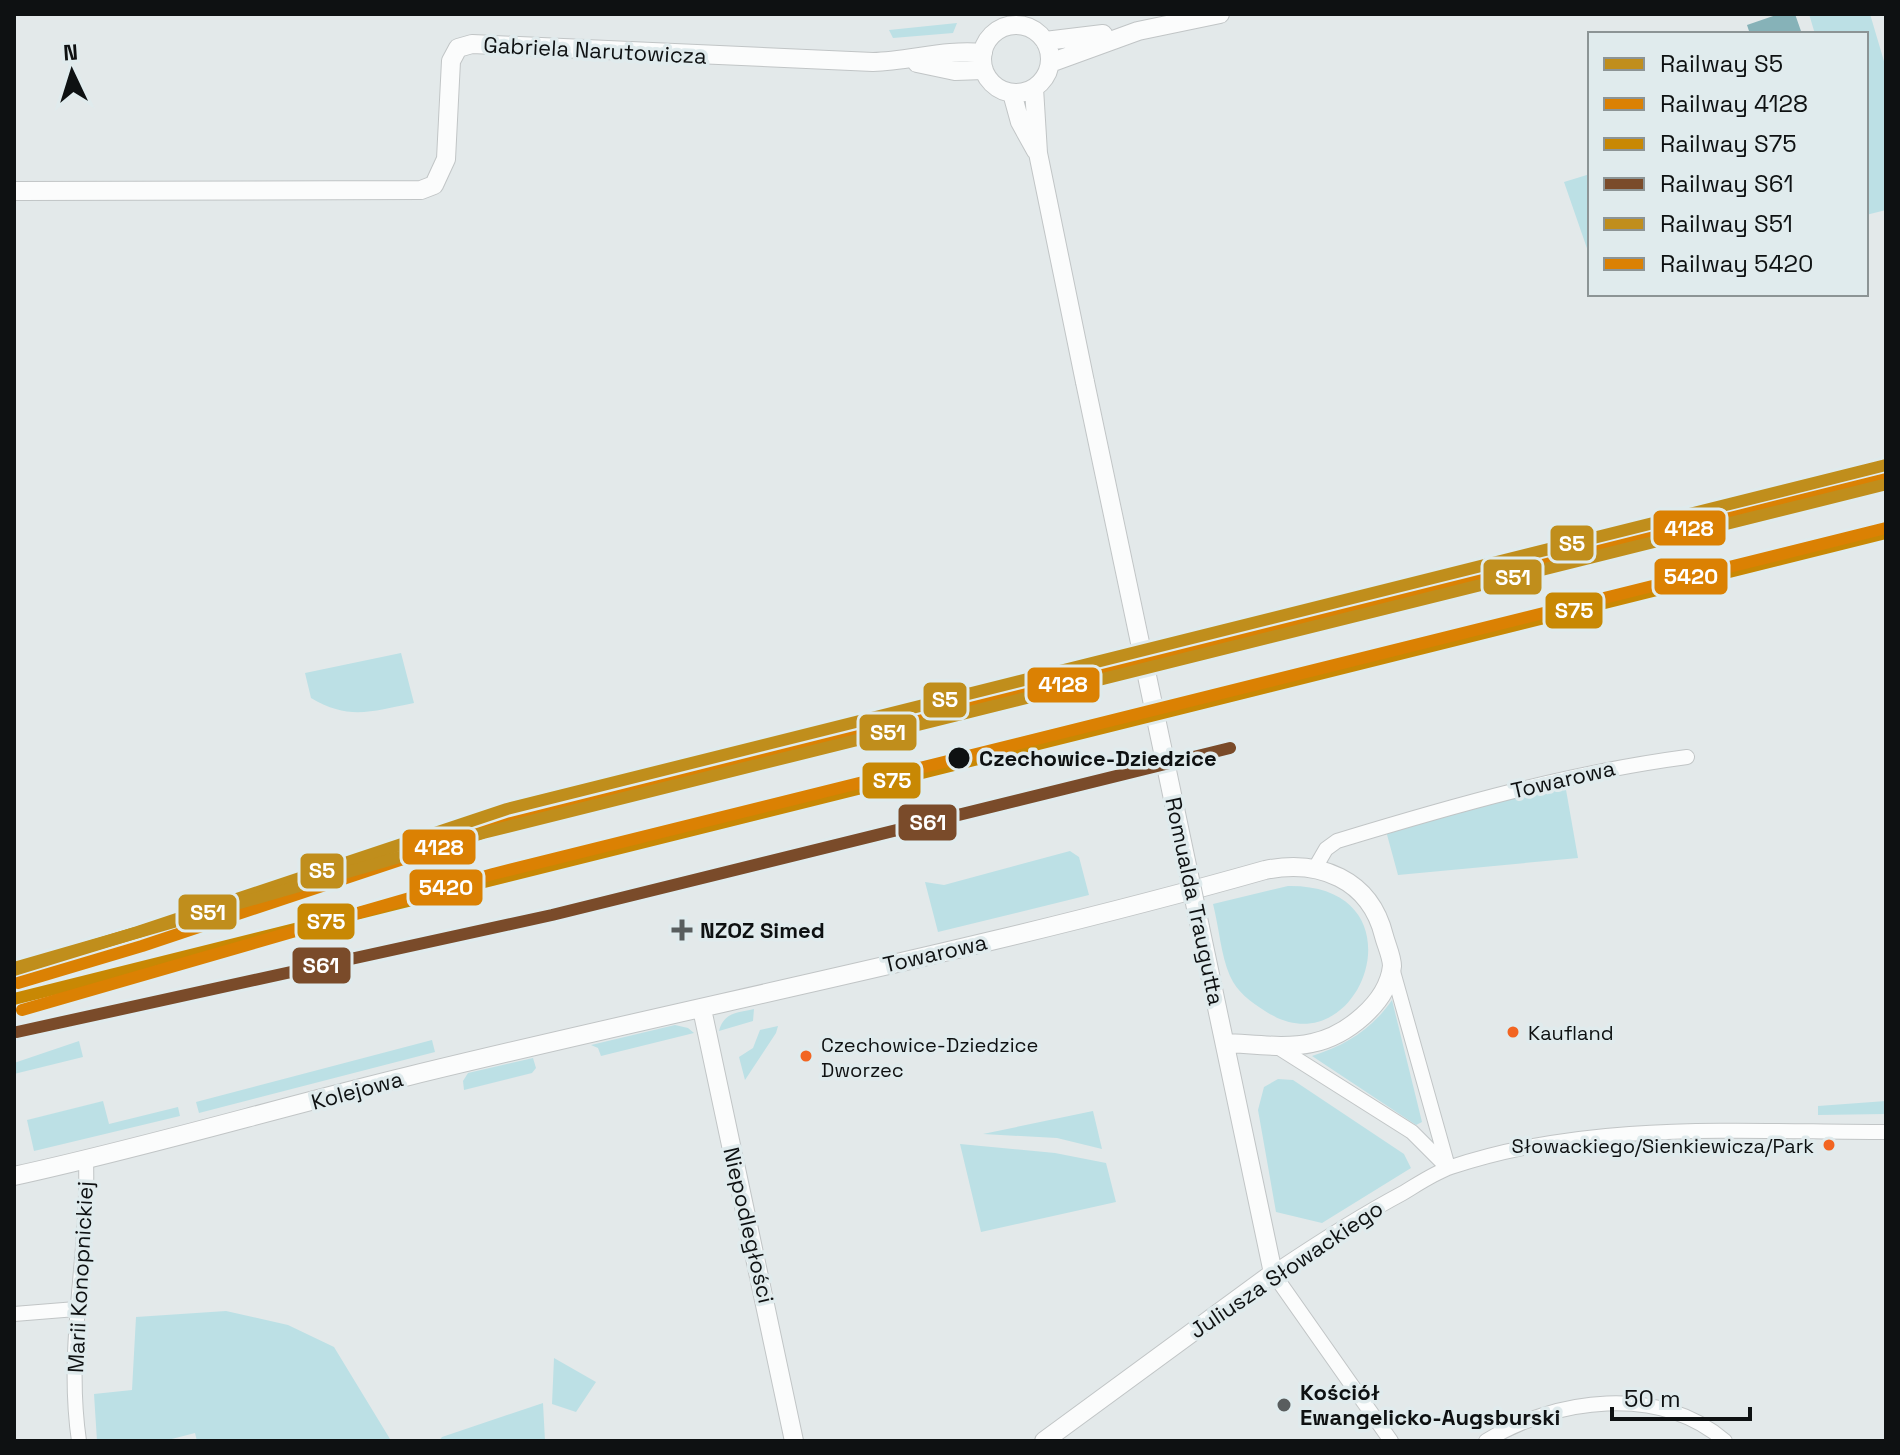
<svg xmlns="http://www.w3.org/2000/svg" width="1900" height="1455" font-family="'Space Grotesk',sans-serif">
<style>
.green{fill:#bce0e5}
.water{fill:#86b2b8}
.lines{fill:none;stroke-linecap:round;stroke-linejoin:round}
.minor-casing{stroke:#c1c5c6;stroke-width:16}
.tertiary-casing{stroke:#c1c5c6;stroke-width:20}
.minor{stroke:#fbfcfc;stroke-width:14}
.tertiary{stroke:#fbfcfc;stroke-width:18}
.tertiary-bridge-casing{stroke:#c1c5c6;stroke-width:20;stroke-linecap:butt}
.tertiary-bridge{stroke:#fbfcfc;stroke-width:18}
.rail-1-casing{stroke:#e0ebed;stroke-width:18}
.rail-2-casing{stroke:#e0ebed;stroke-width:18}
.rail-3-casing{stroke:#e0ebed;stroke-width:18}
.rail-4-casing{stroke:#e0ebed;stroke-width:18}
.rail-5-casing{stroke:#e0ebed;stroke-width:18}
.rail-6-casing{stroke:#e0ebed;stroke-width:18}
.rail-1{stroke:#c08e1c;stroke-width:12}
.rail-2{stroke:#db8103;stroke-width:12}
.rail-3{stroke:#c88804;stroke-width:12}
.rail-4{stroke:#7a4b2a;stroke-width:12}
.rail-5{stroke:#c08e1c;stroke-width:12}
.rail-6{stroke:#db8103;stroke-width:12}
.stop-dot{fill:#0e1112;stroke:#e0ebed;stroke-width:3}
.poi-dot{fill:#595d5e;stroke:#e0ebed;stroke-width:3}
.bus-dot{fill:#f26522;stroke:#e0ebed;stroke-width:3}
.labels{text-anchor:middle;stroke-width:7;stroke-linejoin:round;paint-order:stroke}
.bus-label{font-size:20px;fill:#0e1112;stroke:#e0ebed;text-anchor:start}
.street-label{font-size:22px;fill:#0e1112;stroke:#e0ebed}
.stop-label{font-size:22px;font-weight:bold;fill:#0e1112;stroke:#e0ebed;text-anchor:start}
.poi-label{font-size:22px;font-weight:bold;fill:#0e1112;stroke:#e0ebed;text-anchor:start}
.line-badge{stroke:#e0ebed;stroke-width:3}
.badge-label{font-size:22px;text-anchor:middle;font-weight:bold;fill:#fff}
</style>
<rect width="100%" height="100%" fill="#e3e9ea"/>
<path class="green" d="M1809,14H1870L1886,68V210L1866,215V34H1815Z
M957,23L953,33L893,38L889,30Z
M1590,174V257L1564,182Z
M401,653L414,703C372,711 350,721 311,698L305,673Z
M1565,784L1578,858L1398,875L1386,831Z
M1070,851L1079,857L1089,895L938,932L925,882L944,885Z
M1288,886C1429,884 1360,1074 1265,1011C1251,1002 1237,992 1230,976C1221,956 1219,927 1213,904Z
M1392,1000L1422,1122L1416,1125L1312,1056C1346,1045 1371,1030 1392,1000Z
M754,1009L753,1021L719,1031C724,1012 737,1013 754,1009Z
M675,1025L688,1028L694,1033L601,1056L598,1048L591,1045Z
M778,1026L776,1033L745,1080L739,1057L753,1048L760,1030Z
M432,1040L435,1052L199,1113L196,1102Z
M79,1041L83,1057L14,1074V1063Z
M533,1058L536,1068L532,1073L464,1090L463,1081L468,1073Z
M1278,1079L1293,1080L1404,1154L1411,1168L1322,1223L1276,1212L1258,1110L1264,1087Z
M103,1101L109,1124L178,1107L180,1116L34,1151L27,1120Z
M1886,1101V1114L1818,1115V1106Z
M1093,1111L1102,1149L1057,1138L983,1134Z
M960,1144L1055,1153L1106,1163L1116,1202L981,1232Z
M226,1311L288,1325L334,1347L390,1439L197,1441L195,1433L164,1441H97L94,1394L132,1390L136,1317Z
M554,1358L596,1382L576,1412L552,1404Z
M543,1403L545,1441H439L442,1437Z"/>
<path class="water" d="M1779,14H1795L1802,34H1750L1747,25Z"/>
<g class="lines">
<g class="minor-casing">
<path id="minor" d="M1315,868L1326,849L1337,841C1452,806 1567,773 1687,757
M1392,968L1448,1167
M1276,1046L1412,1132L1448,1168
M14,1314L76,1309
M79,1441C65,1346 89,1255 86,1160
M1391,1441L1273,1273C1316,1244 1358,1217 1403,1193C1418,1184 1434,1173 1451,1167C1591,1120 1741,1132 1886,1132
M1486,1441C1556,1398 1659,1384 1725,1441"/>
</g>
<g class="tertiary-casing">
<path id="tertiary" d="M982 59a34 34 0 1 1 68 0a34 34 0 1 1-68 0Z
M1045,41L1103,34
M917,63L955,71L984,70
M1050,63L1138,31L1220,14
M1034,88L1038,153L1085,382
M1012,93L1020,122L1036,151
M14,191L421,190L434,185L446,159L451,61L458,48L472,44L873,62C910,61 946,49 983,53
M702,1009L794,1441
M14,1176C147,1147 277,1108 409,1076C694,1006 983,950 1265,870C1319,859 1370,879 1384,936C1386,944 1392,957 1392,966C1388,1003 1346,1036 1312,1043C1286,1049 1253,1044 1226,1043
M1044,1441L1273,1273L1200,927"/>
</g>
<use href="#minor" class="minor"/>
<use href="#tertiary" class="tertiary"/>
<g class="tertiary-bridge-casing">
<path id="tertiary-bridge" d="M1085,382L1200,927"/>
</g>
<use href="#tertiary-bridge" class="tertiary-bridge"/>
<g class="rail-1-casing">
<path id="rail-1" d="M14,970L138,932L507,809L1886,465"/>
</g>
<g class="rail-2-casing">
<path id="rail-2" d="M18,983L142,946L511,823L1886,479"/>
</g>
<g class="rail-3-casing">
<path id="rail-3" d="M14,999L1886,533"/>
</g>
<g class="rail-4-casing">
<path id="rail-4" d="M17,1032L552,915L1230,748"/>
</g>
<g class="rail-5-casing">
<path id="rail-5" d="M14,968L483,833L1883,485"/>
</g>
<g class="rail-6-casing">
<path id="rail-6" d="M22,1010L493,874L1886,528"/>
</g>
<use href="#rail-1" class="rail-1"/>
<use href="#rail-2" class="rail-2"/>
<use href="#rail-3" class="rail-3"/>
<use href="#rail-4" class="rail-4"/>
<use href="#rail-5" class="rail-5"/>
<use href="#rail-6" class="rail-6"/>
</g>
<circle class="stop-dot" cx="959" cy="758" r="12"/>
<g class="poi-dot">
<path d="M678 918h8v8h8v8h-8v8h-8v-8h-8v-8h8z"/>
<circle cx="1284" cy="1405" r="8"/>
</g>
<g class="bus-dot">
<circle cx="1513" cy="1032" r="7"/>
<circle cx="806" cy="1056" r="7"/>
<circle cx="1829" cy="1145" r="7"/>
</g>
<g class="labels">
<g class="bus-label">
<text x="1528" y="1040">Kaufland</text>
<text x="821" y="1052">Czechowice-Dziedzice<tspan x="821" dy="25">Dworzec</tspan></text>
<text x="1814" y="1153" text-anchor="end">Słowackiego/Sienkiewicza/Park</text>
</g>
<g class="street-label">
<text transform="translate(595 50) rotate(3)" y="8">Gabriela Narutowicza</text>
<text transform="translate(1563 779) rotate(-13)" y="8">Towarowa</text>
<text transform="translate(1195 901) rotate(78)" y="8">Romualda Traugutta</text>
<text transform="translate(935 953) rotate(-13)" y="8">Towarowa</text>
<text transform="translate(357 1090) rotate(-15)" y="8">Kolejowa</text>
<text transform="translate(749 1225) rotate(77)" y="8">Niepodległości</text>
<text transform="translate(1286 1269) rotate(-34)" y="8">Juliusza Słowackiego</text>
<text transform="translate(80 1277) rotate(-87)" y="8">Marii Konopnickiej</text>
</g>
<g class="stop-label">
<text x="979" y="766">Czechowice-Dziedzice</text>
</g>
<g class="poi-label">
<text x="700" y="938">NZOZ Simed</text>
<text x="1300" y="1400">Kościół<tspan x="1300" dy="25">Ewangelicko-Augsburski</tspan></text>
</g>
</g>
<g class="line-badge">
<rect x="1652" y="509" width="75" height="38" rx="8" fill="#db8103"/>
<rect x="1549" y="524" width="46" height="38" rx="8" fill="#c08e1c"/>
<rect x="1653" y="557" width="76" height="39" rx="8" fill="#db8103"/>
<rect x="1482" y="558" width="61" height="38" rx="8" fill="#c08e1c"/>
<rect x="1544" y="591" width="60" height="39" rx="8" fill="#c88804"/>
<rect x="1026" y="666" width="75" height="38" rx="8" fill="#db8103"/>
<rect x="922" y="681" width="46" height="38" rx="8" fill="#c08e1c"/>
<rect x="858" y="713" width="60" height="39" rx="8" fill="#c08e1c"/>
<rect x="861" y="761" width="61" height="39" rx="8" fill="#c88804"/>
<rect x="897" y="803" width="61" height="39" rx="8" fill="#7a4b2a"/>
<rect x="401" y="828" width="76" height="38" rx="8" fill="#db8103"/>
<rect x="299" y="852" width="46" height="38" rx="8" fill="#c08e1c"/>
<rect x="408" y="868" width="76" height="39" rx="8" fill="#db8103"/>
<rect x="177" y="893" width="61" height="38" rx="8" fill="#c08e1c"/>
<rect x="296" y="902" width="60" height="39" rx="8" fill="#c88804"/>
<rect x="291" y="946" width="61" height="39" rx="8" fill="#7a4b2a"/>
</g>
<g class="badge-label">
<text x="1689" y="536">4128</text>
<text x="1572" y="551">S5</text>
<text x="1691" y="584">5420</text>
<text x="1513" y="585">S51</text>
<text x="1574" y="618">S75</text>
<text x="1063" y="692">4128</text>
<text x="945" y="707">S5</text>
<text x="888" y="740">S51</text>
<text x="892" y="788">S75</text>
<text x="928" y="830">S61</text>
<text x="439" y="855">4128</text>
<text x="322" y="878">S5</text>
<text x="446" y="895">5420</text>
<text x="208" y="920">S51</text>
<text x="326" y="929">S75</text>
<text x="321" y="973">S61</text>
</g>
<rect width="1900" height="1455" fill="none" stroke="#0e1112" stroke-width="32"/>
<rect x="1588" y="32" width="280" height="264" fill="#e0ebed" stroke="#8c9495" stroke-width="2"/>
<rect x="1604" y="58" width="40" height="12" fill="#c08e1c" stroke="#8c9495" stroke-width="2"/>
<text x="1660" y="72" font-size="24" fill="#0e1112">Railway S5</text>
<rect x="1604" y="98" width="40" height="12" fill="#db8103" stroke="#8c9495" stroke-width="2"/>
<text x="1660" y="112" font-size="24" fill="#0e1112">Railway 4128</text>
<rect x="1604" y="138" width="40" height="12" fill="#c88804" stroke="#8c9495" stroke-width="2"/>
<text x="1660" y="152" font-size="24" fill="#0e1112">Railway S75</text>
<rect x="1604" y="178" width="40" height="12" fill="#7a4b2a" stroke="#8c9495" stroke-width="2"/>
<text x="1660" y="192" font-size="24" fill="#0e1112">Railway S61</text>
<rect x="1604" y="218" width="40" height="12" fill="#c08e1c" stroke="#8c9495" stroke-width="2"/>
<text x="1660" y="232" font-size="24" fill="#0e1112">Railway S51</text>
<rect x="1604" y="258" width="40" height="12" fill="#db8103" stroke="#8c9495" stroke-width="2"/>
<text x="1660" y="272" font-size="24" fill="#0e1112">Railway 5420</text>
<g transform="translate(72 72) rotate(356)" stroke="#e0ebed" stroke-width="6" paint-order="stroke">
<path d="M0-6L14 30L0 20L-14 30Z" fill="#0e1112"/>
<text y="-12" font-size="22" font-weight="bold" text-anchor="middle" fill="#0e1112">N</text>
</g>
<path d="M1612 1407v12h138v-12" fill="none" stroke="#0e1112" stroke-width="4"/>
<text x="1624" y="1407" font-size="24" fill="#0e1112" stroke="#e0ebed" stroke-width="6" paint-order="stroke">50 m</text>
</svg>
